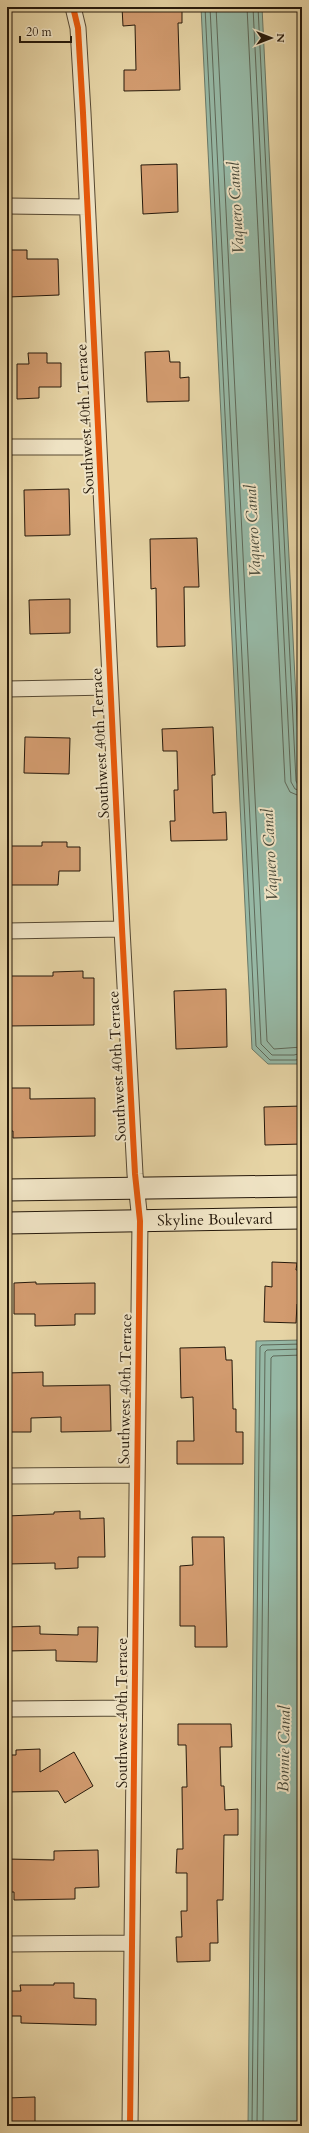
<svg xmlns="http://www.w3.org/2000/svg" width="309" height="2133" font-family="Cardo,serif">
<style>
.water{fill:#96b8a5;stroke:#697867}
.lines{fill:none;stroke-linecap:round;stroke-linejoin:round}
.shore{stroke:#5e6858;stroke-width:1}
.building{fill:#d29b6f;stroke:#26190b}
.street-casing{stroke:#564832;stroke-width:17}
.secondary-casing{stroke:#26190b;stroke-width:23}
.street{stroke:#efe3c4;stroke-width:15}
.secondary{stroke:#efe3c4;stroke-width:21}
.cycleway-casing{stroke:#efe3c4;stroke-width:8}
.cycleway{stroke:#e8590c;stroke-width:6}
.labels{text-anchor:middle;stroke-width:4;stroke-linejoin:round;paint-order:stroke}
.street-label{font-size:15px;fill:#26190b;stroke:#efe3c4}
.water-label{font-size:16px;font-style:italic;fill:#484939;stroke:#efe3c4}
</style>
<rect width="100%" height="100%" fill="#e6d4a5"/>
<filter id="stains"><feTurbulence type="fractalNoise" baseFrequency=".005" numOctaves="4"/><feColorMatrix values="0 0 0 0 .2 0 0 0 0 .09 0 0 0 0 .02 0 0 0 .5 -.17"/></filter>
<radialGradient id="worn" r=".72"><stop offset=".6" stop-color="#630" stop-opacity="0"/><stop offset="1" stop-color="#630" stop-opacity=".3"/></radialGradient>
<path class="water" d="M201,7H262L302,821V1060L298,1064H268L252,1049Z
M302,1340V2126H248L256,1341Z"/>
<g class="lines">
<path class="shore" d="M205,7L256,1046L270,1060H296L302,1058
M210,7L261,1044L272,1055H294L302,1053
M216,7L267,1041L274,1049L302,1047
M247,7L285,782L290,792L302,797
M253,7L291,782L295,789L302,791
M258,7L296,781L298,785L302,786
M252,2126L260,1347L262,1345L302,1344
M257,2126L265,1352L267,1350L302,1349
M263,2126L271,1358L273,1356L302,1355"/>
</g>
<path class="building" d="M122,7H173V10L182,9V23H178L180,90L124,91V70H136L135,25L123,26Z
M177,164L178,212L143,214L141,165Z
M7,250H27V259H58L59,295L8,297Z
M169,351L170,362H180V378L189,377V401L147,402L145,352Z
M28,353H47V363H61V387H39V398L17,399V364H29Z
M69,489L70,535L25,536L24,490Z
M197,538L199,587H184L185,646L157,647L156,588L151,589L150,539Z
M70,599V633L30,634L29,600Z
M213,727L215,775H212L213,813L226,812L227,840L171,841L170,821H175L174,790H178L177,751H163L162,729Z
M25,737L70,738L69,774L24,773Z
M42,842H67V847H80V871H59L58,885H7V846H42Z
M83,971V978H94V1025L7,1026V979H9V976H53V972Z
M226,989L227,1047L176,1049L174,991Z
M7,1088H30V1099L95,1098V1136L13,1138V1131H7Z
M302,1106V1144L265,1145L264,1107Z
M272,1262L297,1263L296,1270H302V1304H297L296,1323L264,1322L265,1286L272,1287Z
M36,1282V1284L95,1283V1314H75V1325L35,1326V1314H14V1283Z
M225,1347L226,1360H232L233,1409H236V1432H243V1464H177V1441H194L193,1397L181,1398L180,1348Z
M43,1372V1386L110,1385L111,1431L61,1432V1417L31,1418V1432H9L7,1373Z
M80,1511V1519L104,1518L105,1557H78V1568L55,1569V1563L7,1564V1516L54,1514V1512Z
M192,1537H224L227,1647H195V1626H180V1566L193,1565Z
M40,1626V1634L78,1635V1627H98L97,1662L56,1661V1650L7,1651V1627Z
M178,1724H231L232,1747H220L221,1786H224L225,1810L238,1809V1835H224L223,1900H217L218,1943H210V1961L177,1962L176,1937H182L181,1911H187V1873H176L177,1849H183L182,1787H187L186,1745H178Z
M40,1749V1772L74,1752L93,1786L65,1803L58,1791L7,1792V1755H16V1750Z
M98,1850L99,1887L75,1888V1899L14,1900V1892H7V1859L54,1860V1851Z
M54,1983H74V1998L96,1999V2025L21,2023V2016H7V1991H21L20,1985H54Z
M35,2097V2126H7V2098Z"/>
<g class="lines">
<g class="street-casing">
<path id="street" d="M73,7L78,28L83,113L122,929L135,1174L140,1221L130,2126
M7,206L87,207
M7,447H99
M7,689L110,687
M7,931L122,929
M7,1476L137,1475
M7,1709L134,1708
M7,1944L131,1943"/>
</g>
<g class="secondary-casing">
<g id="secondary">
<path d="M7,1190L302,1186"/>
<path id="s1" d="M7,1223L302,1218"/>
</g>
</g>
<use href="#street" class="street"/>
<use href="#secondary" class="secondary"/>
<g class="cycleway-casing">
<path id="cycleway" d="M73,7L78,28L83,113L122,929L135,1174L140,1221L130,2126"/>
</g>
<use href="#cycleway" class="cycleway"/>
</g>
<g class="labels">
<g class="street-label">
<text transform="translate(85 419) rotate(-93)" y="5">Southwest 40th Terrace</text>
<text transform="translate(100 743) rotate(-93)" y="5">Southwest 40th Terrace</text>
<text transform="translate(117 1066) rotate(-93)" y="5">Southwest 40th Terrace</text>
<text dy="5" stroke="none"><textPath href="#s1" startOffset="208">Skyline Boulevard</textPath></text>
<text transform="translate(125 1389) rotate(-89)" y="5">Southwest 40th Terrace</text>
<text transform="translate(122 1713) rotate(-90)" y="5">Southwest 40th Terrace</text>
</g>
<g class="water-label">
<text transform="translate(235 208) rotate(-93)" y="6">Vaquero Canal</text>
<text transform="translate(252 531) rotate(-93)" y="6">Vaquero Canal</text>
<text transform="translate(269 855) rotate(-93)" y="6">Vaquero Canal</text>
<text transform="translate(283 1749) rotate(-89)" y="6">Bonnie Canal</text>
</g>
</g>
<rect width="309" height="2133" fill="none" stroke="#e6d4a5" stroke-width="24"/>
<rect x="8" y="8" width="293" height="2117" fill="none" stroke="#26190b" stroke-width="2"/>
<rect x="12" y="12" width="285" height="2109" fill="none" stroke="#26190b"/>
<g transform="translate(271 38) rotate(90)" stroke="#efe3c4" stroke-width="3" paint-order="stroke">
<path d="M0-3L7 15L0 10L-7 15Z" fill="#26190b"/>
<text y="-6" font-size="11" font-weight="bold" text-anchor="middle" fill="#26190b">N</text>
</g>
<path d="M20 36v6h51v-6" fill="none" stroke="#26190b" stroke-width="2"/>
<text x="26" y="36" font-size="12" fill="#26190b" stroke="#efe3c4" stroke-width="3" paint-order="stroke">20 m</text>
<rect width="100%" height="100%" filter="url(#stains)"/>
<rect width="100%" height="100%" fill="url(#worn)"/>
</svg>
